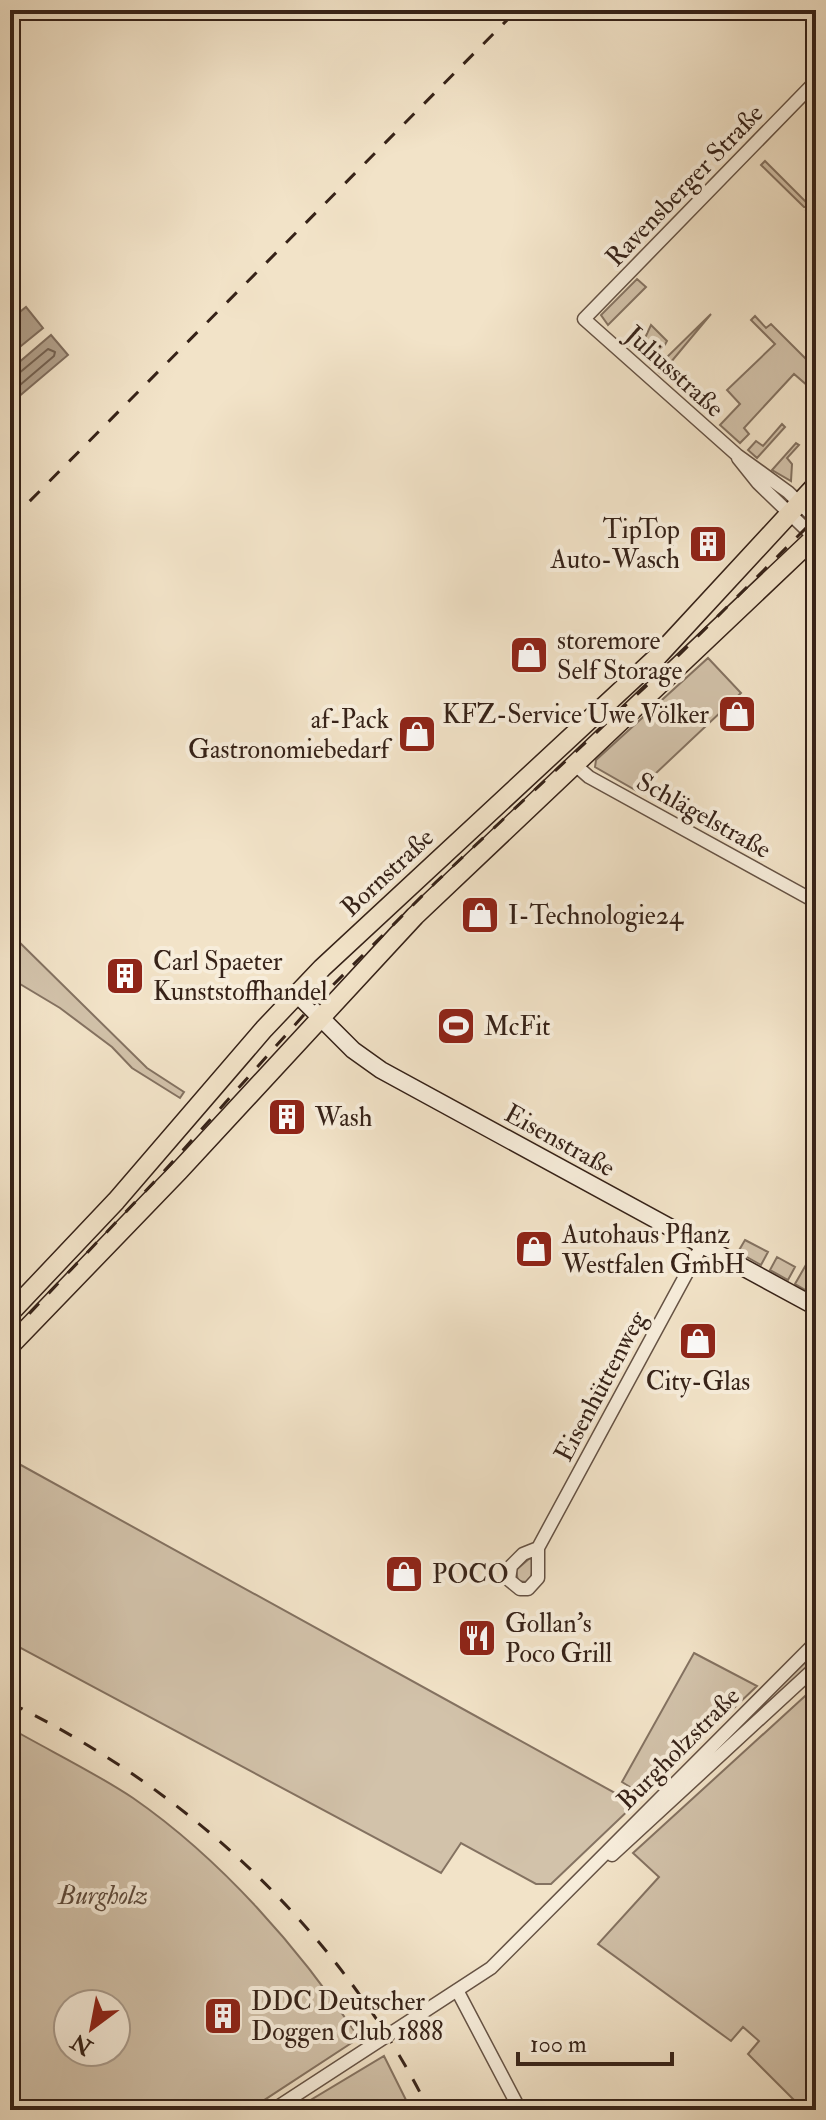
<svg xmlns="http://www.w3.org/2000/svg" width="826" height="2120" font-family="'IM FELL Double Pica',serif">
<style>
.green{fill:#d2c2aa;stroke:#847261;stroke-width:2;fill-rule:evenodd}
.water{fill:#b2a18c;stroke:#806e5e;stroke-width:2}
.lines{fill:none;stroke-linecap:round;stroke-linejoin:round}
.shore{stroke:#746252;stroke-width:2}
.street-casing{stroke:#655244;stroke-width:15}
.secondary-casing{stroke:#362218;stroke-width:19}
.primary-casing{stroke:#362218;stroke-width:21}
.street{stroke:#f7eddb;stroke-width:12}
.secondary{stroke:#f7eddb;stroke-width:16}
.primary{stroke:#f2e3c8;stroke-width:18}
.rail{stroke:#362218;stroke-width:3;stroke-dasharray:14 14;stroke-linecap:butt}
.labels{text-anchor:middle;stroke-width:8;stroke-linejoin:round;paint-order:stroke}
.street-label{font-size:26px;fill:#362218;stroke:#f7eddb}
.poi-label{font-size:26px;fill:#362218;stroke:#f7eddb;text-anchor:start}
.park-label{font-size:26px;font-style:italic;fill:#5d4a3c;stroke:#f7eddb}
</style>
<rect width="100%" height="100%" fill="#f2e3c8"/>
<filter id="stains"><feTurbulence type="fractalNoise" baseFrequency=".0025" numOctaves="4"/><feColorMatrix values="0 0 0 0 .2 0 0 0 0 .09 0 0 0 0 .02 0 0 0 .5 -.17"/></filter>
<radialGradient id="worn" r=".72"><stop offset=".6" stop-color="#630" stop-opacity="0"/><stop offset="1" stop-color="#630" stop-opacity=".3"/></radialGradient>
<path class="green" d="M765,161L815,211L811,215L806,210L808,207H804L761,165Z
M637,279L646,287L608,325L601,315Z
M711,314L661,374L623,339H628L652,362L661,363Z
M755,316L766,328L771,324L816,369V393L794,374L744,428L749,434L740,443L720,425L740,404L727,390L775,344L751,320Z
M651,325L667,341L662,350L656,349L645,338Z
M782,424L785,427L757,458L748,450L756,441L763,446Z
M796,443L799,445L787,458L792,464L791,481L772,470Z
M708,658L741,693L637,791L595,767L596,760Z
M10,933L147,1068L184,1092L180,1098L132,1068L112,1047L60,1008L10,978Z
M745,1240L768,1252L761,1265L738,1252Z
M777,1257L795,1267L788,1280L770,1270Z
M807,1263L816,1267V1296L795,1284Z
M10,1459L635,1804L551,1884H536L461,1843L441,1873L15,1645L10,1642Z
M530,1558L534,1560L531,1578L526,1582L518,1581L516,1570Z
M816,1652V1661L685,1786L731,1733Z
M694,1653L757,1686L643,1795L622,1782Z
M816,1686V2110H804L748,2054L759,2041L743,2027L731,2041L598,1944L659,1877L633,1853Z
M10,1728C50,1751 94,1772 133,1798C221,1859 300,1949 359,2038L249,2110H10ZM68,2004H116V2052H68Z
M384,2056L411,2110H294Z"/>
<path class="water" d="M26,307L43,328L10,355V320Z
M51,335L68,355L17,398L10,389V370Z"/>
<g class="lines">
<path class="shore" d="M10,375L18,374L48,349L55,352L54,356L20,385H10"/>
<g class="street-casing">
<path id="street" d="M816,81L584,319L737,455L788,492L816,519
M738,458L758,483L816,539
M573,763L589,777L816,902
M538,1548L523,1554L511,1566L509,1580L520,1589H528L538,1578V1548L702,1245
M612,1855L816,1667
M458,1992L520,2110
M273,2110L491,1968L816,1642"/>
</g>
<g class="secondary-casing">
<path id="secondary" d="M297,994L353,1050L381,1070L816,1307"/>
</g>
<g class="primary-casing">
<path id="primary" d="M10,1313L116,1201L264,1029L322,968L657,657L816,485
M10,1346L179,1171L415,916L816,536"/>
</g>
<use href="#street" class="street"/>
<use href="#secondary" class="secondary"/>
<use href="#primary" class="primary"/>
<path class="rail" d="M10,521L517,10
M10,1334L158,1178L310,1008L436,882L674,660L816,518
M10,1703C189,1790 340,1931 429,2110"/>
</g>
<defs>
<g id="building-square" transform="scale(2)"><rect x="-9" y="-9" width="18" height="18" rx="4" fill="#8f2418" stroke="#f7eddb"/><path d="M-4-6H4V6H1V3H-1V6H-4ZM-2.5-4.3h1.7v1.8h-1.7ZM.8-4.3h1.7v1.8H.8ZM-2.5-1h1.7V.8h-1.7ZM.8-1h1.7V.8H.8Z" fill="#fff"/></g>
<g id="shop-square" transform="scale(2)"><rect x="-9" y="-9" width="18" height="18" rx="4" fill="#8f2418" stroke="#f7eddb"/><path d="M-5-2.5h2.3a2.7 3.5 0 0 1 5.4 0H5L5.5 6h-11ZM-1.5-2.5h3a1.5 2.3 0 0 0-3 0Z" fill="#fff"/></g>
<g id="stadium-square" transform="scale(2)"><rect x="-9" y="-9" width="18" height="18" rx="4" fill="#8f2418" stroke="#f7eddb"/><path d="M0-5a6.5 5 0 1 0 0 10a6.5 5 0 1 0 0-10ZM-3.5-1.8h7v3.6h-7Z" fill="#fff"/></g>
<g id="restaurant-square" transform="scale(2)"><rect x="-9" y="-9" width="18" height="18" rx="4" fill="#8f2418" stroke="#f7eddb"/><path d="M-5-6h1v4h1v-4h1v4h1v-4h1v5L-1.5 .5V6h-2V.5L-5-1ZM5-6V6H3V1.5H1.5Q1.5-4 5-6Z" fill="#fff"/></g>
</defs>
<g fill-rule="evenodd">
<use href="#building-square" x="708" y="544"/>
<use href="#shop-square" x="529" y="655"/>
<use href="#shop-square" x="737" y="714"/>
<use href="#shop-square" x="417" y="734"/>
<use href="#shop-square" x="480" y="915"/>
<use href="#building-square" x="125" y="976"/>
<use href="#stadium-square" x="456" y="1026"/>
<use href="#building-square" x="287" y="1117"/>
<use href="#shop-square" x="534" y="1249"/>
<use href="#shop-square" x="698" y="1341"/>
<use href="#shop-square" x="404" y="1574"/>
<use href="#restaurant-square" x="477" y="1638"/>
<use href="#building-square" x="223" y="2016"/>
</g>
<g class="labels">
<g class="street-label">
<text transform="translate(684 185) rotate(-46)" y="9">Ravensberger Straße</text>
<text transform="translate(675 371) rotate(42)" y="9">Juliusstraße</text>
<text transform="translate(704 815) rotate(29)" y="9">Schlägelstraße</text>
<text transform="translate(387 872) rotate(-43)" y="9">Bornstraße</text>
<text transform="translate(560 1140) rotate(29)" y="9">Eisenstraße</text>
<text transform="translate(600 1386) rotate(-62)" y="9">Eisenhüttenweg</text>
<text transform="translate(678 1748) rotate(-45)" y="9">Burgholzstraße</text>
</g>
<g class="poi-label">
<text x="680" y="538" text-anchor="end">TipTop<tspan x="680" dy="30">Auto-Wasch</tspan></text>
<text x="557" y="649">storemore<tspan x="557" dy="30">Self Storage</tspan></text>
<text x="709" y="723" text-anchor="end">KFZ-Service Uwe Völker</text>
<text x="389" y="728" text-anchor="end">af-Pack<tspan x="389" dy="30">Gastronomiebedarf</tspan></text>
<text x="508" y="924">I-Technologie24</text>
<text x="153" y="970">Carl Spaeter<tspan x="153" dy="30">Kunststoffhandel</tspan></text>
<text x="484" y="1035">McFit</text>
<text x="315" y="1126">Wash</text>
<text x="562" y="1243">Autohaus Pflanz<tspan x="562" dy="30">Westfalen GmbH</tspan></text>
<text x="698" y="1390" text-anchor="middle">City-Glas</text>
<text x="432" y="1583">POCO</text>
<text x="505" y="1632">Gollan's<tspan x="505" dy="30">Poco Grill</tspan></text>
<text x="251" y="2010">DDC Deutscher<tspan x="251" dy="30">Doggen Club 1888</tspan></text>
</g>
<g class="park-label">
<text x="103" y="1904">Burgholz</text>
</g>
</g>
<rect width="826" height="2120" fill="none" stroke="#f2e3c8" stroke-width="40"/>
<rect x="12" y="12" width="802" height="2096" fill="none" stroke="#362218" stroke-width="4"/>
<rect x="20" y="20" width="786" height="2080" fill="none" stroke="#362218" stroke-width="2"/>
<g transform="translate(92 2028) rotate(212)"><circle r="38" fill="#f7eddb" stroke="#aa9c8d" stroke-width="2"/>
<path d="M0-6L14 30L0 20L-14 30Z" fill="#8f2418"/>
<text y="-12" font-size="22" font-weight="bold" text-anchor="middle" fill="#362218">N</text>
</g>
<path d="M518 2052v12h154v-12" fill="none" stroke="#362218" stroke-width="4"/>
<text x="530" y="2052" font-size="24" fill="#362218" stroke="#f7eddb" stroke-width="6" paint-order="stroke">100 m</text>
<rect width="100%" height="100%" filter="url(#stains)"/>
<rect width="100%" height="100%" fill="url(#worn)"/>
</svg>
